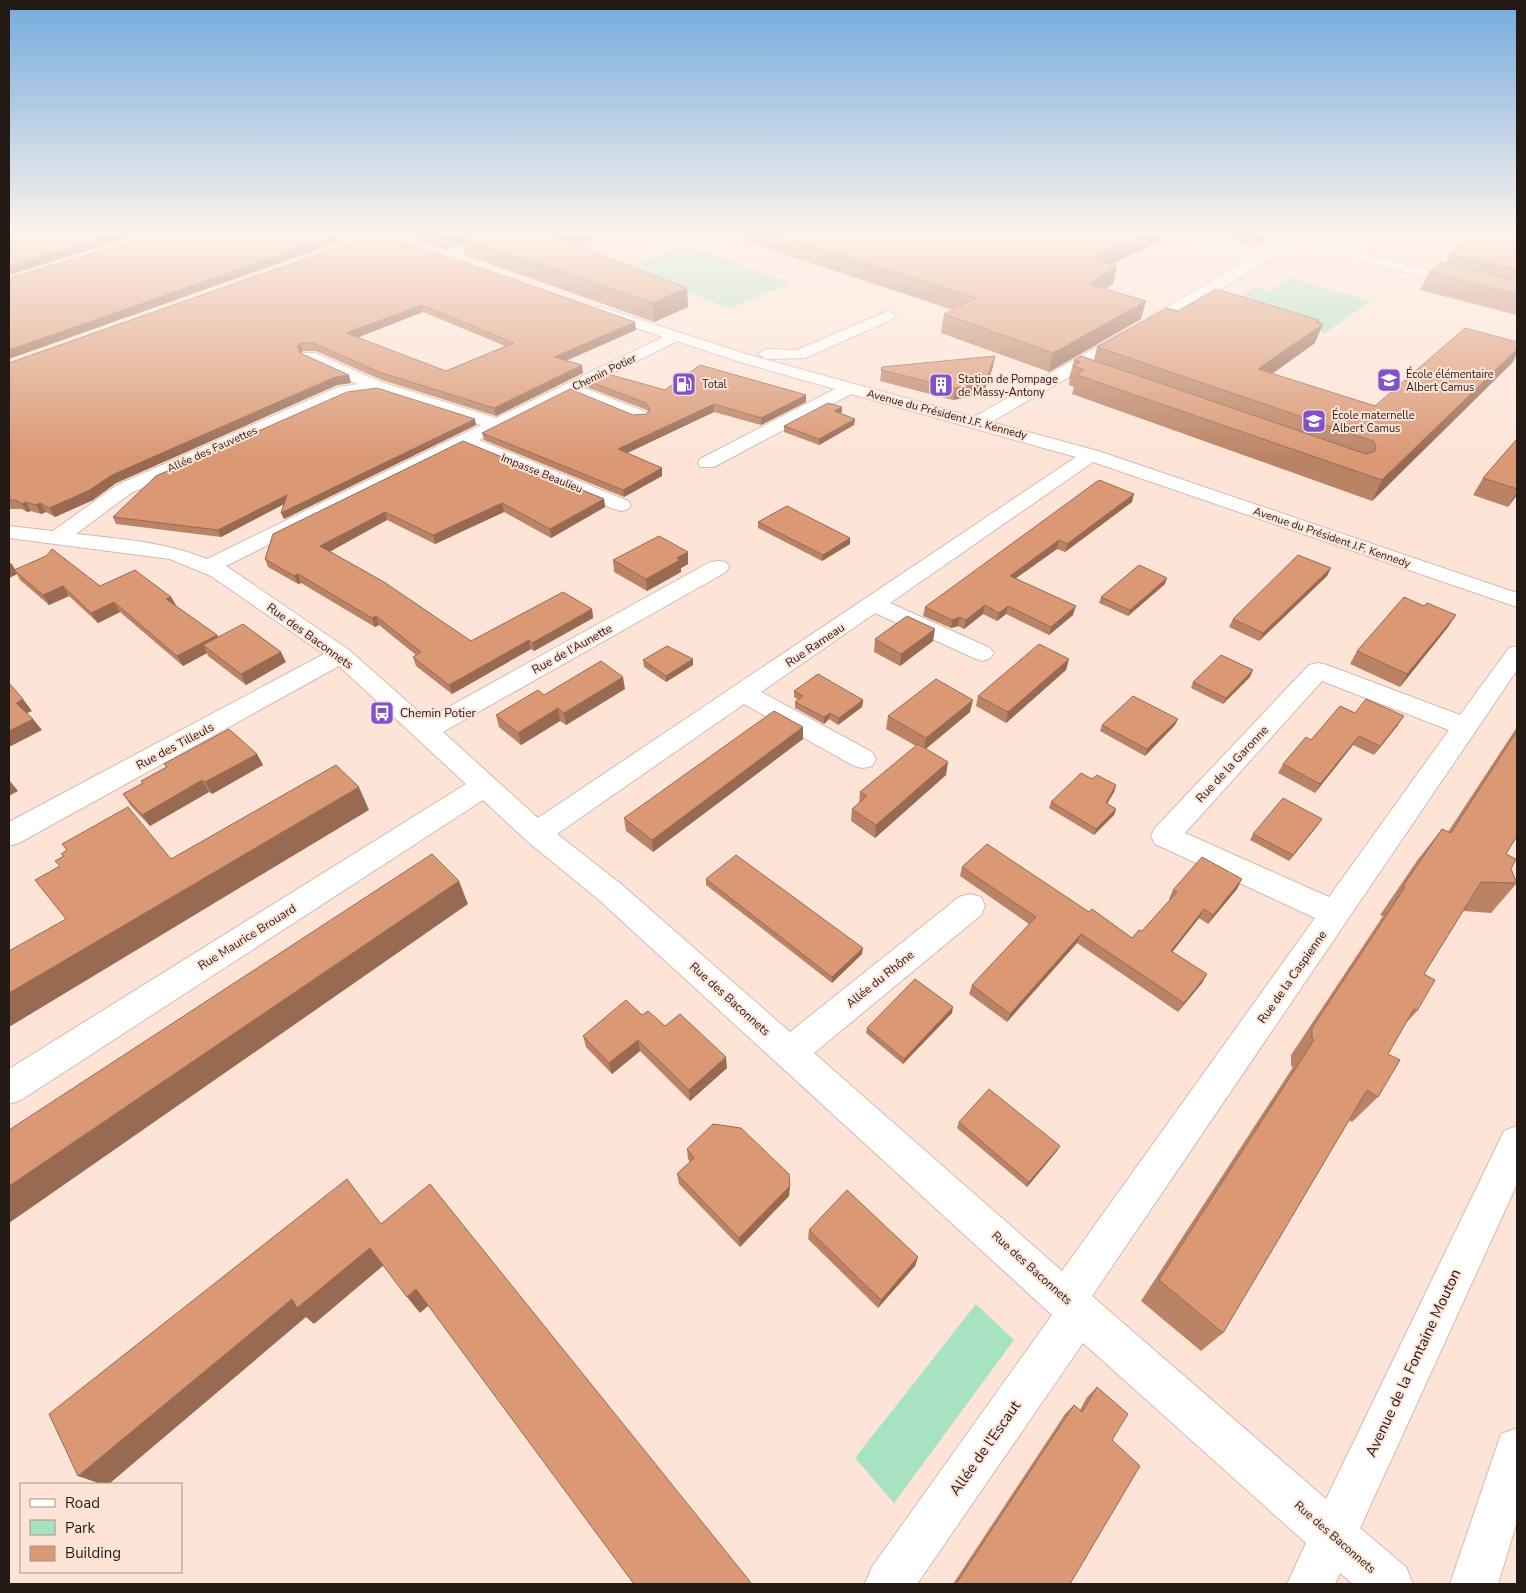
<svg xmlns="http://www.w3.org/2000/svg" width="1526" height="1593" font-family="'Nunito Sans',sans-serif">
<style>
.green{fill:#a7e3c2}
.lines{fill:none;stroke-linecap:round;stroke-linejoin:round}
.minor-casing{stroke:#d3bbaf;stroke-width:2}
.minor{fill:#fff;fill-rule:evenodd}
.wall{fill:#bb8365;fill-rule:evenodd}
.shaded-wall{fill:#996a52}
.building{fill:#da9875;stroke:#996a52;fill-rule:evenodd}
.labels{text-anchor:middle;stroke-width:4;stroke-linejoin:round;paint-order:stroke}
.far-street-label{font-size:11px;fill:#231a15;stroke:#fde4d7}
.far-poi-label{font-size:11px;fill:#231a15;stroke:#fde4d7;text-anchor:start}
.street-label{font-size:12px;fill:#231a15;stroke:#fde4d7}
.poi-label{font-size:12px;fill:#231a15;stroke:#fde4d7;text-anchor:start}
.near-street-label{font-size:15px;fill:#231a15;stroke:#fde4d7}
</style>
<rect width="100%" height="100%" fill="#fde4d7"/>
<path class="green" d="M687,246L791,283L729,308L625,268Z
M1290,278L1371,301L1325,333L1227,304L1255,287L1269,291Z
M976,1304L1014,1340L894,1503L855,1458Z"/>
<g class="lines">
<g class="minor-casing">
<path id="minor" d="M502,234H523L522,237L445,259L438,255L440,252Z
M1151,234H1173L1257,255L1281,241L1276,240L1274,237L1276,234H1308L1303,239L1517,292V300L1294,244L1203,300L991,422L1098,451L1517,593V607L1093,462L890,603L990,648L994,653L990,658L982,661L974,658L875,613L761,692L872,752L876,759L872,766L863,768L854,766L744,704L557,834L621,884L790,1032L959,897L970,894L981,897L985,906L981,915L814,1053L1062,1271L1315,918L1155,844L1151,836L1155,828L1309,665L1318,663L1327,665L1460,715L1509,648L1517,646V670L1092,1296L1326,1499L1504,1131L1517,1126V1184L1360,1528L1406,1567L1413,1584H1353L1340,1573L1335,1584H1287L1306,1543L1083,1343L917,1584H865L872,1567L1052,1315L599,900L527,841L483,800L21,1100L9,1104V1069L466,784L339,666L19,843L9,846V822L324,654L211,576L170,559L9,538V526L53,531L117,485L338,387L358,384L303,359L301,356L303,353H315L381,382L496,418L663,337L596,314L594,311L596,308L601,307L749,355L974,417L1247,261L1152,237ZM677,341L737,361L835,389L700,459L698,463L700,467H714L851,394L1076,457L538,818L443,732L726,572L729,567L726,562L718,561L710,562L427,719L349,650L226,566L465,447L614,509L621,511L628,509L631,505L628,501L479,440L571,394L634,420H646L649,416L646,412L584,388ZM379,392L481,425L207,559C165,542 121,539 76,534L131,493L348,396ZM1322,681L1449,730L1329,897L1185,833Z
M1453,234H1477L1517,243V251L1454,237Z
M888,311L896,316L893,319L805,358L766,359L758,354L766,349L797,350Z
M1517,1428V1521L1498,1584H1450L1501,1434Z"/>
</g>
<use href="#minor" class="minor"/>
</g>
<path class="wall" d="M375,234L636,330L566,361L583,373L496,416L382,380L316,351H303L301,353L351,383L337,385L116,483L93,500L55,517L46,512L41,514L31,511L27,512L22,509H9V363ZM423,312L505,346L446,371L357,338Z
M409,234H610L575,245L687,288L688,307L654,322L465,255L463,244L445,249L410,239Z
M723,234H925L934,237L1159,241L1112,264L1113,284L1105,289L1141,319L1049,372L941,333L944,314L953,310Z
M1209,234H1273L1256,246Z
M1517,234V315L1420,290L1429,272L1445,264L1450,254Z
M1178,311L1319,320L1315,343L1272,374L1375,406L1513,362L1372,501L1072,394L1074,387L1069,385L1070,379H1069L1074,360H1094L1097,347Z
M882,367H993L983,394L953,400L880,381Z
M588,381L665,390L806,402L761,425L714,412L626,453L662,468V476L624,497L484,440L482,433L633,415L647,414L648,412L647,410L589,388Z
M842,407V412L840,413L855,419L854,425L819,445L784,432V426Z
M476,425L284,519V504L221,537L116,524L113,517Z
M1517,439V495L1508,507L1473,495L1483,478Z
M463,441L604,499L605,507L551,538L504,512L435,544L387,520L330,551L471,641L592,609L593,618L534,651L531,649L452,694L416,666L413,657L416,655L379,625L375,627L301,583L298,584L268,567L265,559Z
M1132,502L1065,552L1057,549L1016,578L1073,615L1049,635L1006,614L997,621L983,614L964,629L958,626L951,628L923,616L925,607Z
M758,522L850,538V544L822,561L758,528Z
M688,552V564L681,568V572L647,591L614,572L613,560Z
M1331,568L1327,576L1259,641L1229,627L1233,619Z
M15,569L100,586L171,597L177,607L217,635L218,637L286,662L246,685L208,656L207,653L183,666L120,612L98,623L69,596L49,605L20,580L17,574L9,578Z
M1165,584L1128,616L1099,603L1101,597Z
M1424,606L1456,615L1448,627L1400,687L1350,664L1357,651Z
M875,639L933,641L900,666L874,652Z
M643,660L693,665L666,682L644,667Z
M1066,670L1006,723L976,706L978,696Z
M1250,677L1223,704L1191,688L1193,682Z
M625,689L566,725L560,721L521,745L499,727L496,715L544,695Z
M794,691L863,700L862,707L838,725L829,719L824,724L795,708V702L798,700L794,697Z
M970,712L926,749L946,775L875,838L851,821L852,809L859,803L860,792L916,746L886,729L888,716Z
M1355,713L1398,725L1374,755L1353,745L1315,793L1278,773L1283,764L1311,740Z
M1102,725H1175L1145,756L1100,731Z
M803,727V739L653,852L626,831L624,818Z
M1517,727V836L1506,854L1511,869L1517,883L1491,913L1463,911L1424,974L1417,1011L1406,1023L1388,1054L1378,1097L1352,1122L1349,1120L1223,1333L1201,1351L1141,1301L1293,1067L1291,1066V1055L1383,916L1380,915L1419,858L1442,829L1448,832Z
M257,754L263,765L212,794L209,792L150,826L131,806L123,794L143,784L141,781L166,767L164,764Z
M1092,779L1116,785L1114,792L1107,803L1116,809L1114,815L1094,835L1049,808L1051,802Z
M1318,825L1289,861L1250,840L1253,834Z
M962,867L1089,912L1132,938L1142,931L1170,900L1169,899L1173,890L1237,889L1208,924L1199,918L1172,952L1207,974L1202,983L1178,1012L1077,943L1007,1022L969,994L972,985L1029,924L960,876Z
M706,879L862,954L832,983L706,885Z
M952,1013L903,1064L866,1033L867,1028Z
M642,1015L665,1026L727,1068L690,1101L640,1051L612,1074L586,1047L583,1036Z
M959,1122L1057,1151L1027,1187L957,1128Z
M687,1149L790,1186L789,1196L740,1247L679,1184L677,1174L690,1162L688,1159Z
M809,1230L918,1257L915,1266L878,1308L808,1239Z
M1097,1387L1112,1440L1070,1584H953L1065,1414L1074,1405L1080,1410L1087,1397Z"/>
<path class="shaded-wall" d="M115,234H141L9,275V267Z
M340,234L342,241L9,359V350Z
M442,234H495L462,238L463,244L445,249Z
M554,234H610L552,253L550,235Z
M1142,234H1161L1159,241L1088,276L1092,259Z
M1260,234H1273L1256,246Z
M1117,266L1113,284L1085,302L1089,284Z
M687,288L688,307L654,322L653,303Z
M1146,301L1141,319L1049,372L1053,353Z
M422,305L423,312L348,341L346,333Z
M1319,320L1316,329L1323,324L1315,343L1251,389L1258,369Z
M635,322L636,330L555,365L554,357Z
M300,343L303,351L299,355L297,347Z
M1517,349V354L1513,362L1372,501L1382,480Z
M995,356L993,367L983,394L953,400L955,388Z
M582,365L583,373L496,416L494,408Z
M349,375L351,383L337,385L116,483L93,500L55,517L49,508L112,475L335,377Z
M806,395V402L761,425V418Z
M714,404V412L619,457L618,449Z
M842,407V412L834,417V411Z
M475,419L476,425L284,519L281,513Z
M855,419L854,425L819,445V439Z
M662,468V476L624,497L623,490Z
M1517,491V495L1508,507Z
M1134,494L1132,502L1065,552L1067,544Z
M287,495L290,501L221,537L218,530Z
M604,499L605,507L551,538L550,529Z
M26,502L31,511L27,512L22,504Z
M40,503L46,512L41,514L36,505Z
M502,503L504,512L435,544L433,535Z
M385,512L387,520L324,555L320,546Z
M850,538V544L822,561L823,555Z
M1059,540L1057,549L1008,584L1010,576Z
M688,552V564L681,568V572L647,591L646,579L677,558Z
M11,563L17,572L14,570L17,574L9,578V564Z
M1331,568L1327,576L1259,641L1263,633Z
M298,574L301,583L298,584L294,576Z
M1167,578L1165,584L1128,616L1130,610Z
M63,586L69,596L49,605L43,595Z
M171,597L177,607L166,599Z
M114,602L120,612L98,623L91,613Z
M985,605L983,614L964,629L966,620Z
M1008,606L1006,614L997,621L999,613Z
M1076,606L1073,615L1049,635L1051,627Z
M592,609L593,618L534,651L532,643Z
M1456,615L1448,627L1400,687L1407,674Z
M376,616L379,625L375,627L372,618Z
M960,617L958,626L951,628L952,620Z
M935,629L933,641L900,666L901,654Z
M217,635L222,645H203L207,653L183,666L177,656Z
M529,640L531,649L452,694L449,685Z
M281,652L286,662L246,685L241,674Z
M693,659V665L666,682V676Z
M1069,659L1066,670L1006,723L1008,712Z
M1253,670L1250,677L1223,704L1226,698Z
M623,677L625,689L566,725L564,713Z
M23,699L32,711L25,714L16,703Z
M863,700L862,707L838,725L839,718Z
M973,700L970,712L924,750L926,738Z
M558,708L560,721L521,745L518,733Z
M830,713L829,719L824,724V717Z
M1404,716L1398,725L1374,755L1380,746Z
M33,719L42,730L9,747V731Z
M1178,719L1175,725L1145,756L1147,749Z
M803,727V739L653,852L652,840Z
M1359,736L1353,745L1315,793L1320,784Z
M257,754L263,765L212,794L205,782Z
M948,762L946,775L875,838L876,825Z
M9,780L18,791L9,796Z
M202,780L209,792L150,826L142,815Z
M1116,785L1114,792L1104,809L1106,803Z
M359,787L369,810L9,1027V993Z
M1116,809L1114,815L1094,835L1096,829Z
M1322,819L1318,825L1289,861L1293,855Z
M1242,879L1237,889L1208,924L1213,915Z
M459,881L468,904L9,1223V1186Z
M1204,909L1199,918L1166,960L1171,951Z
M1081,934L1077,943L1007,1022L1010,1014Z
M863,948L862,954L832,983V977Z
M1207,974L1202,983L1178,1012L1184,1003Z
M953,1007L952,1013L903,1064L904,1059Z
M638,1040L640,1051L612,1074L609,1063Z
M726,1057L727,1068L690,1101L689,1090Z
M1060,1146L1057,1151L1027,1187L1029,1182Z
M790,1186L789,1196L740,1247L739,1238Z
M370,1248L384,1265L314,1324L306,1317L109,1484H101L78,1476L292,1299Z
M918,1257L915,1266L878,1308L881,1300Z
M416,1289L429,1305L420,1313L407,1297Z"/>
<path class="building" d="M9,234H115L9,267Z
M157,234H340L9,350V278Z
M375,234L438,253L635,322L554,357L582,365L494,408L379,372L313,343H300L297,347L300,353L349,375L335,377L112,475L88,491L49,508L40,503L36,505L26,502L22,504L16,500H9V363ZM422,305L514,343L446,371L346,333Z
M476,234H554L550,235L687,288L653,303L462,238Z
M775,234H925L934,237L940,234H1142L1092,259L1117,266L1089,284L1146,301L1053,353L944,314L976,298Z
M1474,234H1517V270L1450,254Z
M1440,263L1517,281V294L1429,272Z
M1216,289L1319,320L1316,322L1323,324L1258,369L1375,406L1465,328L1517,342V349L1382,480L1077,375L1084,370L1073,366L1080,362L1074,360L1081,356L1366,454L1375,451L1376,446L1373,441L1097,347L1167,308L1178,311Z
M995,356L985,383L955,388L881,370L882,367Z
M700,365L806,395L761,418L714,404L618,449L662,468L623,490L482,433L570,389L633,415L647,414L650,409L646,403L588,381L604,373L665,390Z
M377,388L475,419L281,513L287,495L218,530L113,517L156,476L347,392Z
M828,403L842,407L834,411L855,419L819,439L784,426Z
M1517,439V489L1483,478Z
M463,441L604,499L550,529L502,503L433,535L385,512L320,546L384,582L471,641L563,592L592,609L532,643L529,640L449,685L413,657L421,652L376,616L372,618L298,574L294,576L265,559L273,534Z
M1099,480L1134,494L1067,544L1059,540L1010,576L1076,606L1051,627L1008,606L999,613L985,605L966,620L960,617L952,620L925,607Z
M787,506L850,538L823,555L758,522Z
M659,536L688,552L677,558L680,560L646,579L613,560Z
M52,549L100,586L135,570L171,597L166,599L217,635L177,656L114,602L91,613L63,586L43,595L14,570L46,556Z
M1298,555L1331,568L1263,633L1233,619Z
M1139,565L1167,578L1130,610L1101,597Z
M1404,597L1424,606L1427,603L1456,615L1407,674L1357,651Z
M907,616L935,629L901,654L875,639Z
M243,624L281,652L241,674L203,645Z
M1039,644L1069,659L1008,712L978,696Z
M667,646L693,659L666,676L643,660Z
M1221,655L1253,670L1226,698L1193,682Z
M601,661L623,677L564,713L558,708L518,733L496,715L538,690L544,695Z
M818,674L863,700L839,718L830,713L824,717L795,702L803,696L794,691Z
M936,679L973,700L926,738L888,716Z
M9,683L23,699L16,703L33,719L9,731Z
M1133,696L1178,719L1147,749L1102,725Z
M1366,699L1404,716L1380,746L1359,736L1320,784L1283,764L1306,737L1311,740L1340,706L1355,713Z
M774,711L803,727L652,840L624,818Z
M229,729L257,754L205,782L202,780L142,815L123,794L143,783L141,781L167,767L164,764Z
M1517,731V836L1506,854L1516,859L1511,869L1517,883L1481,882L1424,974L1435,980L1417,1011L1414,1009L1388,1054L1400,1060L1378,1097L1367,1090L1223,1333L1159,1280L1314,1040L1312,1039V1028L1405,887L1403,886L1442,829L1451,833Z
M918,744L948,762L876,825L852,809L867,796L860,792Z
M336,765L359,787L9,993V951L66,919L35,880L60,866L55,861L64,856L61,854L67,850L62,844L128,807L171,859Z
M1081,773L1092,779L1097,775L1116,785L1106,803L1116,809L1096,829L1051,802Z
M1283,798L1322,819L1293,855L1253,834Z
M987,844L1089,912L1092,909L1132,938L1139,930L1142,931L1177,892L1173,890L1202,857L1242,879L1213,915L1204,909L1171,951L1207,974L1184,1003L1081,934L1010,1014L972,985L1036,917L962,867Z
M432,854L459,881L9,1186V1130Z
M736,855L863,948L832,977L706,879Z
M915,979L953,1007L904,1059L867,1028Z
M626,1000L642,1015L648,1011L665,1026L680,1014L726,1057L689,1090L638,1040L609,1063L583,1036Z
M989,1089L1060,1146L1029,1182L959,1122Z
M713,1124L741,1128L789,1174L790,1186L739,1238L677,1174L694,1158L687,1149Z
M347,1179L381,1224L430,1184L752,1584H634L416,1289L407,1297L370,1248L297,1308L292,1299L78,1476L49,1414Z
M847,1190L918,1257L881,1300L809,1230Z
M1097,1387L1128,1414L1112,1440L1140,1466L1070,1584H956L1074,1405L1082,1412Z"/>
<linearGradient id="sky" x2="0" y2="1"><stop stop-color="#73aadd"/><stop offset="0.51" stop-color="#fef3ed"/><stop offset="1" stop-color="#fef3ed" stop-opacity="0"/></linearGradient>
<rect width="1526" height="457" fill="url(#sky)"/>
<defs>
<g id="school-square" transform="scale(1.25)"><rect x="-9" y="-9" width="18" height="18" rx="4" fill="#8052cb" stroke="#fde4d7"/><path d="M0-5L7-2L0 1L-7-2ZM-4 1L0 2.5L4 1V4Q0 6-4 4Z" fill="#fff"/></g>
<g id="fuel-square" transform="scale(1.25)"><rect x="-9" y="-9" width="18" height="18" rx="4" fill="#8052cb" stroke="#fde4d7"/><path d="M-5.5-6h7V0h2V4h1.3V-2.5L3-4.5l.8-.8L6-3V5H2.5V1h-1V6h-7ZM-4.2-4.7v3.2H.2V-4.7Z" fill="#fff"/></g>
<g id="building-square" transform="scale(1.25)"><rect x="-9" y="-9" width="18" height="18" rx="4" fill="#8052cb" stroke="#fde4d7"/><path d="M-4-6H4V6H1V3H-1V6H-4ZM-2.5-4.3h1.7v1.8h-1.7ZM.8-4.3h1.7v1.8H.8ZM-2.5-1h1.7V.8h-1.7ZM.8-1h1.7V.8H.8Z" fill="#fff"/></g>
<g id="bus-square" transform="scale(1.25)"><rect x="-9" y="-9" width="18" height="18" rx="4" fill="#8052cb" stroke="#fde4d7"/><path d="M-5-6H5V4H4V6H2V4H-2V6H-4V4H-5ZM-3.5-4V0h7V-4ZM-3.5 1.2v1.5H-2V1.2ZM2 1.2v1.5H3.5V1.2Z" fill="#fff"/></g>
</defs>
<g fill-rule="evenodd">
<use href="#school-square" x="1389" y="380"/>
<use href="#fuel-square" x="684" y="384"/>
<use href="#building-square" x="941" y="385"/>
<use href="#school-square" x="1314" y="421"/>
<use href="#bus-square" x="382" y="713"/>
</g>
<g class="labels">
<g class="far-street-label">
<text transform="translate(604 372) rotate(-26)" y="4">Chemin Potier</text>
<text transform="translate(947 414) rotate(15)" y="4">Avenue du Président J.F. Kennedy</text>
<text transform="translate(212 449) rotate(-24)" y="4">Allée des Fauvettes</text>
<text transform="translate(542 473) rotate(22)" y="4">Impasse Beaulieu</text>
<text transform="translate(1332 537) rotate(19)" y="4">Avenue du Président J.F. Kennedy</text>
</g>
<g class="far-poi-label">
<text x="1406" y="378">École élémentaire<tspan x="1406" dy="13">Albert Camus</tspan></text>
<text x="958" y="383">Station de Pompage<tspan x="958" dy="13">de Massy-Antony</tspan></text>
<text x="702" y="388">Total</text>
<text x="1332" y="419">École maternelle<tspan x="1332" dy="13">Albert Camus</tspan></text>
</g>
<g class="street-label">
<text transform="translate(310 636) rotate(36)" y="4">Rue des Baconnets</text>
<text transform="translate(815 645) rotate(-34)" y="4">Rue Rameau</text>
<text transform="translate(572 649) rotate(-29)" y="4">Rue de l'Aunette</text>
<text transform="translate(175 746) rotate(-28)" y="4">Rue des Tilleuls</text>
<text transform="translate(1232 764) rotate(-47)" y="4">Rue de la Garonne</text>
<text transform="translate(247 937) rotate(-32)" y="4">Rue Maurice Brouard</text>
<text transform="translate(1292 977) rotate(-55)" y="4">Rue de la Caspienne</text>
<text transform="translate(880 979) rotate(-39)" y="4">Allée du Rhône</text>
<text transform="translate(730 999) rotate(42)" y="4">Rue des Baconnets</text>
<text transform="translate(1032 1268) rotate(42)" y="4">Rue des Baconnets</text>
<text transform="translate(1335 1537) rotate(41)" y="4">Rue des Baconnets</text>
</g>
<g class="poi-label">
<text x="400" y="717">Chemin Potier</text>
</g>
<g class="near-street-label">
<text transform="translate(1413 1363) rotate(-65)" y="5">Avenue de la Fontaine Mouton</text>
<text transform="translate(985 1448) rotate(-55)" y="5">Allée de l'Escaut</text>
</g>
</g>
<rect width="1526" height="1593" fill="none" stroke="#231a15" stroke-width="20"/>
<rect x="20" y="1483" width="162" height="90" fill="#fde4d7" stroke="#a69389"/>
<rect x="30" y="1499" width="25" height="8" fill="#ffffff" stroke="#a69389"/>
<text x="65" y="1508" font-size="15" fill="#231a15">Road</text>
<rect x="30" y="1520" width="25" height="15" fill="#a7e3c2" stroke="#a69389"/>
<text x="65" y="1533" font-size="15" fill="#231a15">Park</text>
<rect x="30" y="1546" width="25" height="15" fill="#da9875" stroke="#a69389"/>
<text x="65" y="1558" font-size="15" fill="#231a15">Building</text>
</svg>
